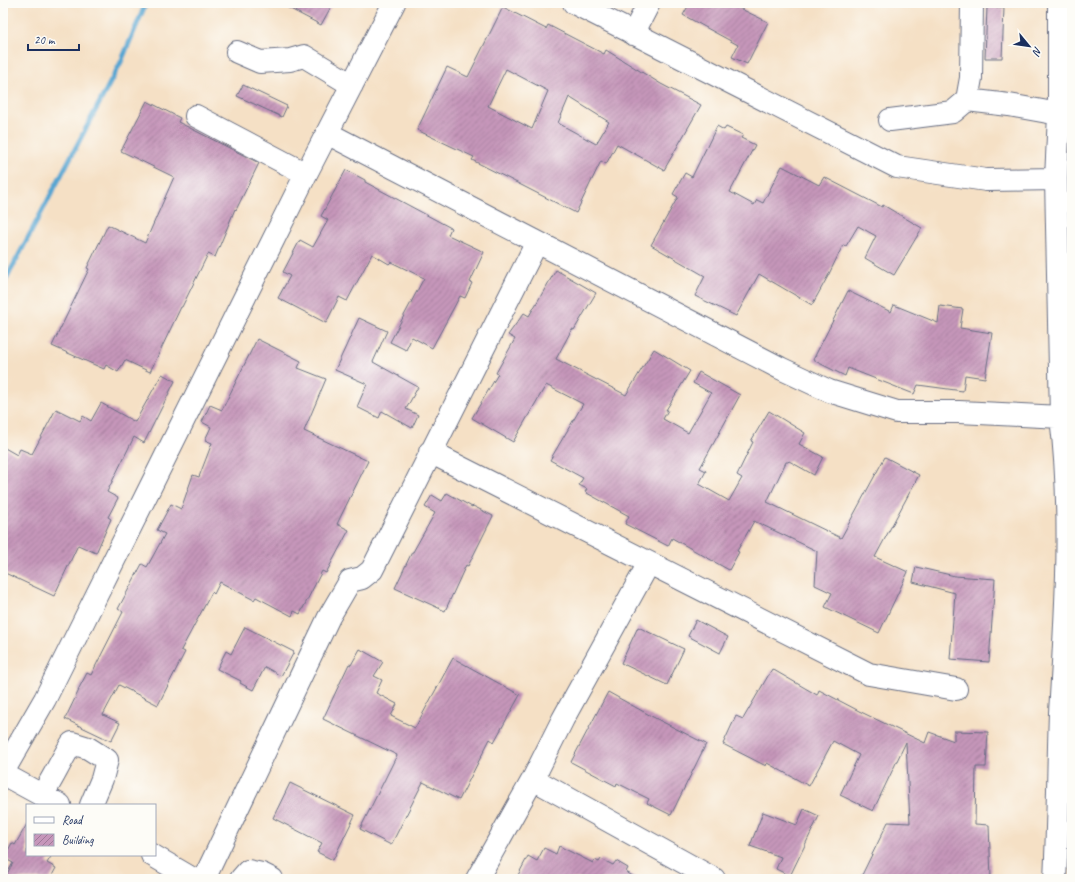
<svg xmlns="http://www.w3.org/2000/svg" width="1075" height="882" font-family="Caveat,sans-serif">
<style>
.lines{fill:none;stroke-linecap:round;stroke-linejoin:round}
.stream{stroke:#58a6d1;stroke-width:5}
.building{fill:url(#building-hatch);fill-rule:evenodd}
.minor-casing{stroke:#676d82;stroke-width:24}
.minor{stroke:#fff;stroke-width:22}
</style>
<defs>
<pattern id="building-hatch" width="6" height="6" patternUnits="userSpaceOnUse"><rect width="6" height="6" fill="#c696ba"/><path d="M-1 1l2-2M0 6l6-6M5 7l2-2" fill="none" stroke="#a07b9a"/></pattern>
</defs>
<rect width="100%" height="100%" fill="#fdfcf7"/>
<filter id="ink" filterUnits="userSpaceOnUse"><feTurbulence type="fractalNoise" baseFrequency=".025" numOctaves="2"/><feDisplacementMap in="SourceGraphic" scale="8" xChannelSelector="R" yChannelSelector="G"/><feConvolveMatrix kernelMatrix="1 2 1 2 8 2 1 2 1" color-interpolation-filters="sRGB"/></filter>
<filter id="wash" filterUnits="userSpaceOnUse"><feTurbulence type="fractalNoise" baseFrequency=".012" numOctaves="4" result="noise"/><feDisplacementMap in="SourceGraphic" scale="16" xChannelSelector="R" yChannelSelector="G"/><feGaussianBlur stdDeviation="0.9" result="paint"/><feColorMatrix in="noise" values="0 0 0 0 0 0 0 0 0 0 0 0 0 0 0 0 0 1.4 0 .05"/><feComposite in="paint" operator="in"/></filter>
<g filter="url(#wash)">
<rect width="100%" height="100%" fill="#f5e0c5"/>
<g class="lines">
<path class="stream" d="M3,285L121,62L146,3"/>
</g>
<g id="blocks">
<path class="building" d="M279,3H333L321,25Z
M690,3H742L739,8L768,22L747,64L732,57L738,45L683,15Z
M503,7L546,29L548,25L604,54L606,50L661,84L701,105L664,170L617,144L606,164L601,161L576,213L472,160L474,157L417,130L447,67L468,77ZM506,69L548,91L532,129L488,106ZM569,97L609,122L596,144L558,123Z
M987,7L1004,8L1002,58H985Z
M243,85L287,106L282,117L237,96Z
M147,101L180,118L178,122L259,163L236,210L235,209L215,257L208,254L182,307H181L150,372L125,360L118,372L106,365L104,369L52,346L89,269L87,268L108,225L145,243L174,177L121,151Z
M717,126L724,130L726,127L743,135L741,138L755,145L730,192L754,205L757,200L763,203L782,166L819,185L824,177L882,207L883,205L922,228L894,275L865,258L876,236L858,226L846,246L843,245L828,276L812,305L759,274L736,316L695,296L705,276L651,245L678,197L673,194L685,173L692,177Z
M346,170L365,180V182L451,228L448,235L484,252L470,282L472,283L465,298L460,296L432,348L412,337L406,350L390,342L424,278L391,262L389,264L372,254L347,301L339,297L326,323L278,298L290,276L283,272L300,240L313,247L328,220L321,216Z
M556,270L596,293L574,330L572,329L556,359L626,395L654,349L690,371L666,410H668L663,419L688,433L711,393L693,383L699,372L740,395L700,468L706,471L699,484L729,501L742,478L737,475L753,442L751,441L769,411L805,433L799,444L823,457L814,475L789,461L788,462H786L767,502L841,538L885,457L919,475L875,557L908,572L879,633L825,607L832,593L815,585L817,551L754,521L737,551L739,552L729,570L672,538L668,546L625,524L629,516L585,492L587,489L579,485L583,478L550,460L583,404L546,385L513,442L472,418L498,374L496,373L515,339L508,335L524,313L529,316Z
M848,291L891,312L894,305L938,323L940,306L963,309L960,328L992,333L985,378L965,375L963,391L918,385L914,394L848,368L845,376L813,360Z
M359,318L387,331L373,362L418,387L406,409L418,415L412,428L382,411L379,418L357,407L367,384L335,370Z
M257,339L301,361L298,368L326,379L304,431L368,461L337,524L349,530L326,573L322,571L300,614L294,611L292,616L256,597L254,600L220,582L214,594L212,592L181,650L185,652L158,705L119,685L103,715L120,723L111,741L65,719L79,690H78L87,673L91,675L123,612L118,609L142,564L147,567L165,534L157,530L171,504L181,509L193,475L199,477L212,443L205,440L211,427L202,422L210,405L222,410Z
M162,374L175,381L144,443L134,437L107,492L118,498L108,517L111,519L96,553L78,545L54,596L3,572V447L17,455L20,449L32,454L56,409L80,421L83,416L91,421L101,403L135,422Z
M447,493L472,507L473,506L493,516L468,566L466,565L445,611L395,588L412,552H413L435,513L425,507L432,495L442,501Z
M916,567L955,576L995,579L989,662L950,659L955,593L913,582Z
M696,620L728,637L720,653L688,636Z
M245,627L294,652L281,676L265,667L253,690L240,683L241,681L217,669L226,651L231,654Z
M638,627L684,649L667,685L621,663Z
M360,649L383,662L374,676L382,680L376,693L397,704L391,716L415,728L453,658L520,695L494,742L490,739L459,800L423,782L391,845L360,829L397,755L323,719L349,664L351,665Z
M772,669L817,695L819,690L859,711L925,743L929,732L954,741V731L988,732L986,767H976L975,824L989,825L991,879H956V875L920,877V879H860L888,822L910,823L906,742L873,811L840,795L859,755L833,741L809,786L767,763L766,766L723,744L736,716L743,719Z
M608,692L653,717L706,744L671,815L647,803L649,799L617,783L616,786L571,762Z
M290,783L355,815L333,860L317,852L322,843L273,818Z
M804,809L819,816L790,876L776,869L781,857L750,846L763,812L797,825Z
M27,824V855H52L47,863L56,868L50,879H4L13,863L4,858L12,843L15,845Z
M559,846L593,863L595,860L599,862L601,859L613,865L616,861L628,868L626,872L638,879H516L528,856L537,861L544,848L556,854Z"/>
</g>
</g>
<g filter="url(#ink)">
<use href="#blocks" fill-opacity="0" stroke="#676d82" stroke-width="1"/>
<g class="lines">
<g class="minor-casing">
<path id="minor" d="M574,3L897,167L986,180L1056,179
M633,34L649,3
M237,52L260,62L290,60L304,56L352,85
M967,100L1009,105L1059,114
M196,116L306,174
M890,120L953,112L967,100L971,78L972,3
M327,133L780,368L829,391L897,412H959L1061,417
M430,452L869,674L956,689
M3,772L45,699L306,174L394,3
M3,774L60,805
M533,779L714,879
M42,795C53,779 61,760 72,743L88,748L107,760L102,779L91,805
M152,855L193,879
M204,879L329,617L350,581L362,578L372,570L537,242
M241,879L248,871L262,874L272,879
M477,879L533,779L563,719L649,563
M1055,879C1058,824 1058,768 1060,713C1066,615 1073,515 1061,417L1056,179L1059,114V3"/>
</g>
<use href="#minor" class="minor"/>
</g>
</g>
<rect width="1075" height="882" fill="none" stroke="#fdfcf7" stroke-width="16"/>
<rect x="26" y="804" width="130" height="52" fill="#fdfcf7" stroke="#a3aaba"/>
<rect x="34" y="817" width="20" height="6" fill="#ffffff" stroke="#a3aaba"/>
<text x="62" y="824" font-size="12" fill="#1b2f5e">Road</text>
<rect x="34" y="834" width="20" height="12" fill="url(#building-hatch)" stroke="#a3aaba"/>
<text x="62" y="844" font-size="12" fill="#1b2f5e">Building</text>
<g transform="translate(1029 46) rotate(119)" stroke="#fdfcf7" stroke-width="3" paint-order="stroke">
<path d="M0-3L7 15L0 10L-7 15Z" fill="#1b2f5e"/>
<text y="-6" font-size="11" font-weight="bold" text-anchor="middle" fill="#1b2f5e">N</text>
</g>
<path d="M28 44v6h51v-6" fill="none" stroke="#1b2f5e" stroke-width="2"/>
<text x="34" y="44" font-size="12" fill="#1b2f5e" stroke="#fdfcf7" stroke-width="3" paint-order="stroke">20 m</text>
</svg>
